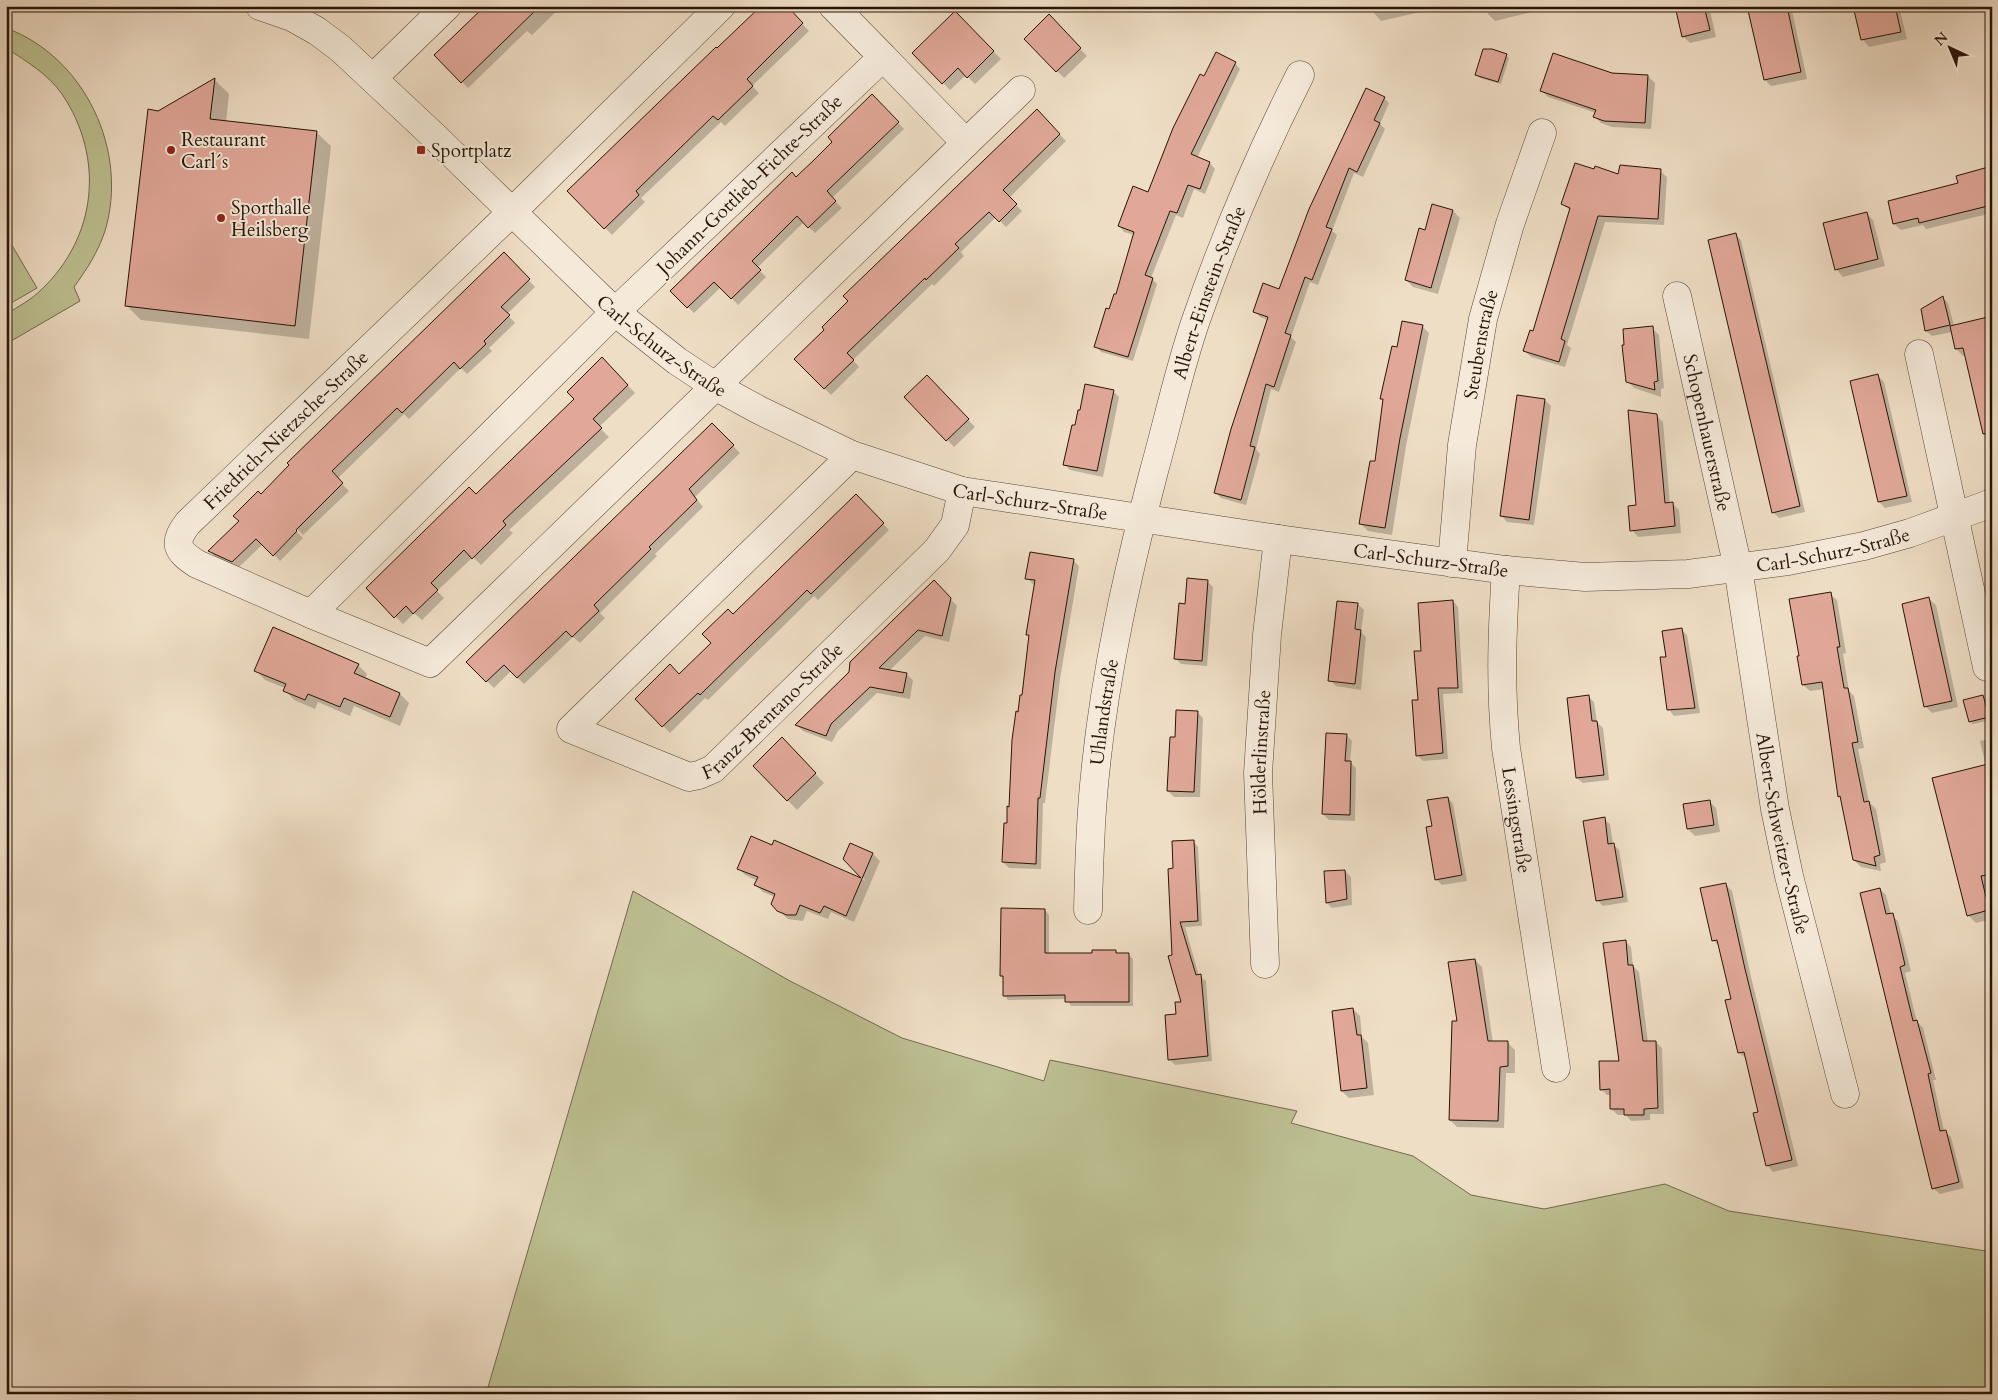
<svg xmlns="http://www.w3.org/2000/svg" width="1998" height="1400" font-family="Cardo,serif">
<style>
.green{fill:#bdc092;stroke:#726a4c}
.shadow{fill:#0003;fill-rule:evenodd}
.building{fill:#e1a899;stroke:#261406}
.lines{fill:none;stroke-linecap:round;stroke-linejoin:round}
.minor-casing{stroke:#584636;stroke-width:29}
.minor{stroke:#f5eada;stroke-width:28}
.poi-dot{fill:#8f2418;stroke:#f5eada;stroke-width:2}
.labels{text-anchor:middle;stroke-width:4;stroke-linejoin:round;paint-order:stroke}
.poi-label{font-size:19px;fill:#261406;stroke:#f5eada;text-anchor:start}
.street-label{font-size:19px;fill:#261406;stroke:#f5eada}
</style>
<rect width="100%" height="100%" fill="#efdec6"/>
<filter id="stains"><feTurbulence type="fractalNoise" baseFrequency=".004" numOctaves="4"/><feColorMatrix values="0 0 0 0 .2 0 0 0 0 .09 0 0 0 0 .02 0 0 0 .5 -.17"/></filter>
<radialGradient id="worn" r=".72"><stop offset=".6" stop-color="#630" stop-opacity="0"/><stop offset="1" stop-color="#630" stop-opacity=".3"/></radialGradient>
<path class="green" d="M6,28C85,57 129,151 105,231C98,252 87,269 74,287L80,301L6,344V314C18,307 32,299 41,290C97,237 105,158 62,94C48,74 26,61 6,48Z
M6,235L37,288L6,306Z
M633,891L790,981L902,1038L1044,1081L1050,1060L1297,1111L1291,1123L1413,1156L1471,1195L1544,1209L1665,1184L1729,1211L1992,1252V1394H486Z"/>
<path class="shadow" d="M492,6H562L532,35L527,31L468,88L436,55Z
M785,6L809,31L752,86L759,93L725,126L721,122L641,198L645,202L612,235L569,191Z
M1372,6H1434V9L1381,21L1374,13Z
M1486,6H1558L1495,21L1488,14Z
M1676,6H1709L1716,37L1690,43L1683,36Z
M1748,6H1791L1807,79L1771,86L1765,80Z
M1855,6H1899L1907,39L1869,47L1862,39Z
M955,13L1001,59L975,84L966,75L950,90L914,53Z
M1049,16L1087,56L1064,78L1025,39Z
M1506,55L1509,58L1501,84L1480,78L1476,74Z
M1235,63L1240,69L1197,158L1210,163L1215,169L1205,194L1194,189L1183,218L1176,215L1151,278L1157,284L1133,361L1101,352L1096,346L1116,296L1135,235L1124,232L1119,226L1149,194L1204,78Z
M1612,74L1648,76L1655,83L1651,129L1612,127L1601,123L1595,117L1596,113L1548,97L1541,90Z
M215,80L229,94L226,122L316,132L331,146L309,339L141,320L127,306Z
M872,96L904,129L832,198L842,208L815,233L804,222L757,268L766,277L738,305L721,287L694,313L672,291L796,179L834,142Z
M1384,98L1389,103L1380,124L1385,129L1363,177L1354,173L1332,231L1337,235L1318,285L1310,282L1291,337L1296,342L1279,392L1271,389L1256,449L1260,454L1246,505L1221,498L1215,492L1268,320L1260,317L1255,311L1280,290Z
M1037,111L1066,141L1009,198L1022,211L1006,227L996,217L961,252L964,256L934,286L932,284L853,360L859,367L831,395L796,359Z
M1992,168V213L1926,229L1923,225L1901,230L1894,224L1889,202L1959,184Z
M1595,171L1619,176L1660,171L1667,177L1664,225L1605,222L1567,345L1571,348L1565,367L1531,357L1525,351L1534,333L1571,211L1562,204Z
M1453,211L1460,218L1438,294L1413,287L1406,280L1426,231Z
M1866,213L1873,220L1885,266L1843,277L1836,269Z
M1735,234L1741,240L1805,512L1779,518L1773,512Z
M504,254L535,287L507,314L515,323L489,348L492,351L467,374L461,368L409,419L404,414L337,479L349,491L303,535L292,524L291,526L303,538L280,561L263,544L239,567L216,558L210,551L241,522L261,496Z
M1943,298L1948,303L1954,326L1992,317V454L1989,451L1966,355L1963,356L1956,349L1952,332L1932,336L1926,331L1922,310Z
M1422,326L1429,333L1406,446L1392,535L1368,531L1361,524L1376,463L1384,401L1382,398L1398,348Z
M1652,328L1659,335L1664,388L1661,389V397L1634,388L1627,381Z
M602,359L635,393L599,427L609,437L509,530L513,533L481,565L473,557L437,591L444,598L422,620L414,613L403,624L367,588L476,495L575,399Z
M1878,376L1884,382L1912,502L1885,508L1879,502L1851,382Z
M927,377L975,427L954,447L906,397Z
M1113,391L1119,397L1103,477L1070,470L1064,464Z
M1545,400L1551,406L1534,525L1507,522L1501,515Z
M1656,415L1663,422L1670,504L1672,503L1679,510L1681,533L1638,537L1632,530Z
M712,425L740,453L695,497L703,507L655,554L657,556L600,613L605,618L580,643L573,637L524,684L511,671L494,688L468,662Z
M856,496L889,530L818,600L814,596L708,700L705,698L670,733L637,699L680,675L713,643L733,616Z
M1073,560L1079,566L1060,679L1045,803H1043L1041,869L1009,868L1003,862L1010,808L1019,713L1024,697L1030,637L1028,635L1036,585L1033,584L1027,578Z
M1207,581L1213,587L1207,666L1181,664L1175,658L1186,605Z
M934,582L957,606L949,642L925,636L889,671L906,674L913,680L910,699L877,693L838,731L832,742L803,731L797,725L850,673Z
M1830,594L1837,600L1846,653L1843,654L1849,691L1854,696L1864,748L1858,749L1869,802L1876,809L1886,862L1880,864L1881,871L1861,867L1854,860L1842,799L1839,796L1824,689L1810,691L1803,685L1791,600Z
M1929,599L1936,605L1958,707L1932,713L1925,706Z
M1453,601L1458,607L1463,693L1443,694L1448,759L1423,761L1417,755L1423,652Z
M1338,602L1358,604L1364,610L1361,632L1366,637L1361,690L1336,686L1330,680ZM1357,607H1359L1355,636L1353,635Z
M1682,630L1687,635L1700,713L1674,716L1669,710L1661,658H1667Z
M358,665L367,674L365,679L400,694L409,703L400,726L354,706L350,716L318,702L315,709L294,700L285,690V688L265,680L256,670Z
M1588,696L1594,702L1597,722L1603,728L1609,780L1583,783L1577,778Z
M1983,697L1986,700L1991,720L1973,724L1970,721Z
M1198,713L1203,718L1200,797H1174L1168,791L1176,738Z
M1346,735L1352,741L1350,762L1356,768L1355,821L1329,820L1323,814Z
M1992,738V919L1976,923L1968,915L1986,766L1980,741Z
M782,739L824,783L797,810L755,766Z
M1448,798L1453,804L1467,881L1442,885L1436,879L1433,827Z
M1709,801L1716,808L1720,832L1695,836L1688,829Z
M1604,819L1610,824L1613,844L1619,850L1628,902L1603,906L1597,900Z
M1193,841L1198,847L1202,926L1185,927L1199,976L1206,981L1212,1061L1175,1065L1169,1059L1178,1015L1183,1003L1173,956L1174,870Z
M774,842L866,881L844,859L873,854L880,861L854,922L831,912L828,919L807,911L803,921L788,919L779,911L775,897L763,892L756,885L758,881L745,875L738,868L772,847Z
M1345,871L1351,877L1352,905L1332,908L1327,903Z
M1726,885L1732,891L1751,977L1798,1166L1773,1172L1767,1165L1760,1113L1747,1059L1739,1053L1733,1000L1720,947L1713,940Z
M1880,889L1886,895L1891,915L1898,921L1911,971L1905,973L1917,1022L1923,1028L1936,1080H1933L1944,1131L1951,1137L1964,1188L1940,1194L1933,1188Z
M1045,910L1049,915V954L1094,955L1116,951L1118,954H1128L1133,959V1006H1071L1067,999L1008,1000L1004,995V978L1001,976Z
M1625,941L1631,947L1633,966L1639,972L1648,1042H1656L1662,1048L1664,1114H1650V1120L1631,1121L1626,1115H1618L1611,1109V1095H1607L1601,1089L1620,1062Z
M1475,960L1482,967L1493,1043H1508L1515,1050V1073H1506L1504,1128L1457,1127L1450,1120L1458,1023Z
M1353,1009L1360,1016L1362,1037L1368,1043L1374,1095L1349,1098L1342,1091Z"/>
<path class="building" d="M485,6H540L461,83L434,55Z
M761,6H787L803,23L747,79L753,86L718,120L713,116L636,191L639,195L604,229L567,191L716,47L717,48Z
M1675,6H1704L1710,30L1682,37Z
M1747,6H1787L1801,72L1764,80Z
M1853,6H1895L1901,32L1861,40Z
M955,11L994,51L967,78L958,68L942,84L912,53Z
M1049,14L1081,48L1056,72L1024,39Z
M1483,49H1492L1507,54L1498,82L1475,75Z
M1216,52L1236,62L1191,154L1210,162L1200,189L1188,185L1177,213L1170,211L1145,275L1153,278L1128,357L1094,347L1106,308L1109,309L1114,294H1116L1134,232L1118,226L1133,186L1148,192L1173,128L1200,74L1204,76Z
M1553,53L1612,73L1648,75L1645,123L1604,121L1593,117L1596,110L1540,91Z
M215,78L210,119L317,131L295,326L125,306L148,109L158,111Z
M1366,88L1385,97L1374,120L1380,123L1357,172L1349,168L1326,227L1332,229L1312,280L1305,277L1285,333L1291,335L1274,387L1266,384L1250,446L1255,447L1241,500L1214,493L1231,429L1268,317L1253,312L1263,283L1279,289L1309,209Z
M872,94L899,122L827,191L836,201L808,228L797,216L752,261L761,270L731,299L714,282L687,308L670,291L792,172L796,177L814,160L832,142L828,137Z
M1037,109L1060,134L1003,190L1017,204L999,222L989,212L955,244L959,248L926,280L925,278L847,353L854,360L824,389L794,359L824,330L822,327L848,301L843,296Z
M1575,163L1594,169L1595,166L1618,174L1620,165L1661,169L1658,219L1598,216L1561,339L1565,341L1559,362L1523,351L1530,330L1533,331L1570,208L1561,204Z
M1992,166V205L1919,223L1918,218L1893,224L1888,201L1958,183L1956,176Z
M1432,204L1453,210L1431,288L1405,280L1419,228L1425,230Z
M1867,212L1878,259L1835,270L1823,223Z
M1736,233L1800,506L1772,513L1708,240Z
M504,252L530,279L501,307L510,315L484,341L486,344L460,369L454,362L402,413L397,408L332,471L343,483L296,530L297,531L273,556L256,539L232,562L208,551L239,521L233,516L258,491L261,494L289,465L287,463Z
M1943,296L1950,325L1925,331L1921,309Z
M1992,316V433L1983,434L1963,348L1955,349L1950,326Z
M1402,321L1423,325L1400,438L1385,528L1359,524L1370,461H1375L1383,399H1380L1392,346L1397,347Z
M1653,326L1658,381L1654,382L1655,390L1626,382L1622,345H1624L1623,329Z
M602,357L628,385L593,419L602,428L503,521L506,525L472,559L464,550L431,583L438,590L413,614L406,606L394,618L366,588L469,487L476,494L574,399L567,392Z
M1878,374L1907,496L1878,502L1850,381Z
M927,375L969,419L946,441L904,397Z
M1085,384L1114,390L1097,471L1063,465L1072,425H1075L1078,410H1080Z
M1517,395L1545,399L1529,520L1500,516Z
M1628,410L1657,414L1665,503L1673,502L1675,526L1630,531L1628,506L1636,505Z
M712,423L734,445L689,489L697,500L649,547L651,549L594,605L599,611L572,637L566,631L517,678L504,665L486,682L466,662Z
M856,494L884,523L811,594L807,590L700,695L698,693L662,727L635,699L670,664L679,674L711,643L702,634L728,609L733,614Z
M1030,552L1074,559L1055,672L1040,798H1038L1036,864L1002,862L1004,823H1007V806L1009,807L1012,740L1016,711L1018,712L1020,695H1022L1029,635H1026L1035,580L1025,579Z
M1187,578L1208,580L1202,661L1174,659L1179,603L1185,604Z
M934,580L951,598L942,636L918,630L879,668L907,673L903,693L870,687L831,724L826,736L795,725L849,672L850,662Z
M1831,592L1840,647H1837L1844,688H1848L1858,742L1852,743L1864,802L1869,801L1880,855L1874,857L1876,866L1853,860L1840,796L1838,797L1822,682L1802,685L1797,656H1799L1789,599Z
M1929,597L1952,701L1924,707L1902,604Z
M1453,600L1458,688H1438L1443,753L1416,756L1412,700H1418L1414,651H1421L1418,603Z
M1337,601L1358,603L1355,629L1361,630L1355,684L1328,681Z
M273,627L359,664L354,673L400,693L390,717L344,698L340,707L308,694L305,700L283,691L286,684L254,671Z
M1682,628L1695,708L1667,710L1660,657H1666L1662,631Z
M1589,695L1592,721H1597L1604,775L1576,778L1567,698Z
M1983,695L1989,717L1969,722L1963,700Z
M1176,710L1198,711L1194,792L1167,791L1170,737H1175Z
M1326,733L1347,734L1345,761H1351L1350,815L1322,814Z
M782,737L816,773L787,801L753,766Z
M1992,763V874L1981,876L1989,910L1967,916L1932,778Z
M1448,797L1462,875L1435,880L1426,827L1432,826L1427,800Z
M1710,800L1714,825L1687,829L1683,804Z
M1605,817L1608,844L1614,843L1623,897L1596,901L1583,821Z
M751,836L772,845L774,840L861,878L843,859L850,843L873,853L846,916L824,906L820,913L800,905L796,915H787L777,911L771,904L775,894L754,885L758,877L737,869Z
M1194,840L1198,921L1180,922L1196,975L1201,974L1208,1056L1168,1060L1165,1015L1176,1014L1175,1002H1181L1168,956L1172,955L1168,869L1173,868L1172,841Z
M1345,870L1347,899L1326,903L1324,871Z
M1726,883L1745,969L1792,1160L1766,1166L1753,1113L1758,1112L1744,1052L1738,1053L1725,1000L1731,999L1717,940L1712,941L1700,888Z
M1880,888L1886,914L1893,913L1905,965L1900,967L1913,1021L1917,1020L1931,1073L1928,1074L1940,1131L1946,1130L1959,1182L1932,1189L1860,893Z
M1001,908L1045,909V953H1092V950H1116V953H1129V1002H1065V995L1003,996V976H1000Z
M1626,940L1628,965H1633L1643,1041H1656L1658,1108L1644,1109V1115H1624V1109H1610V1089L1600,1090L1599,1061H1619L1603,943Z
M1475,959L1488,1041H1508V1066L1500,1067L1498,1121L1449,1120L1452,1021H1457L1448,962Z
M1353,1008L1357,1035H1361L1367,1088L1341,1091L1332,1011Z"/>
<g class="lines">
<g class="minor-casing">
<g id="minor">
<path id="s1" d="M260,6L292,17L317,31L341,49L435,137L615,312L677,361L715,386L759,410L852,455L962,491L1278,539L1506,570L1585,577L1688,574L1788,561L1864,546L1910,533L1992,503"/>
<path d="M833,6L883,57L615,312L311,614L430,663L966,143L883,57"/>
<path d="M373,78L447,6"/>
<path d="M966,143L1021,90"/>
<path id="s2" d="M1677,296L1738,568L1775,809L1789,876L1845,1094"/>
<path d="M1919,354L1987,667"/>
<path id="s3" d="M852,455L571,729L689,777L699,775L713,769L937,550L955,525L962,491"/>
<path id="s4" d="M1452,563L1462,445L1483,319L1510,224L1542,133"/>
<path id="s5" d="M1506,570C1502,631 1500,686 1506,748L1556,1068"/>
<path id="s6" d="M311,614L197,564C177,551 172,543 188,523L511,213L721,6"/>
<path id="s7" d="M1088,910C1089,865 1090,820 1095,775C1105,672 1128,571 1154,471C1168,421 1179,369 1196,320C1225,236 1260,154 1300,75"/>
<path id="s8" d="M1265,964L1258,773L1267,635L1278,539"/>
</g>
</g>
<use href="#minor" class="minor"/>
</g>
<g class="poi-dot">
<circle cx="171" cy="150" r="5"/>
<rect x="416" y="145" width="10" height="10" rx="2.5"/>
<circle cx="221" cy="218" r="5"/>
</g>
<g class="labels">
<g class="poi-label">
<text x="181" y="146">Restaurant<tspan x="181" dy="22">Carl´s</tspan></text>
<text x="431" y="157">Sportplatz</text>
<text x="231" y="214">Sporthalle<tspan x="231" dy="22">Heilsberg</tspan></text>
</g>
<g class="street-label">
<text transform="translate(749 184) rotate(-44)" y="7">Johann-Gottlieb-Fichte-Straße</text>
<text dy="7" stroke="none"><textPath href="#s7" startOffset="632">Albert-Einstein-Straße</textPath></text>
<text dy="7" stroke="none"><textPath href="#s1" startOffset="530">Carl-Schurz-Straße</textPath></text>
<text dy="7" stroke="none"><textPath href="#s4" startOffset="221">Steubenstraße</textPath></text>
<text dy="7" stroke="none"><textPath href="#s6" startOffset="311">Friedrich-Nietzsche-Straße</textPath></text>
<text dy="7" stroke="none"><textPath href="#s2" startOffset="140">Schopenhauerstraße</textPath></text>
<text dy="7" stroke="none"><textPath href="#s1" startOffset="935">Carl-Schurz-Straße</textPath></text>
<text dy="7" stroke="none"><textPath href="#s1" startOffset="1745">Carl-Schurz-Straße</textPath></text>
<text dy="7" stroke="none"><textPath href="#s1" startOffset="1340">Carl-Schurz-Straße</textPath></text>
<text dy="7" stroke="none"><textPath href="#s3" startOffset="628">Franz-Brentano-Straße</textPath></text>
<text dy="7" stroke="none"><textPath href="#s7" startOffset="199">Uhlandstraße</textPath></text>
<text dy="7" stroke="none"><textPath href="#s8" startOffset="212">Hölderlinstraße</textPath></text>
<text dy="7" stroke="none"><textPath href="#s5" startOffset="251">Lessingstraße</textPath></text>
<text dy="7" stroke="none"><textPath href="#s2" startOffset="548">Albert-Schweitzer-Straße</textPath></text>
</g>
</g>
<rect width="1998" height="1400" fill="none" stroke="#efdec6" stroke-width="25"/>
<rect x="8" y="8" width="1983" height="1385" fill="none" stroke="#261406" stroke-width="2.5"/>
<rect x="12" y="12" width="1973" height="1375" fill="none" stroke="#261406"/>
<g transform="translate(1950 48) rotate(316)" stroke="#f5eada" stroke-width="4" paint-order="stroke">
<path d="M0-4L9 19L0 12L-9 19Z" fill="#261406"/>
<text y="-8" font-size="14" font-weight="bold" text-anchor="middle" fill="#261406">N</text>
</g>
<rect width="100%" height="100%" filter="url(#stains)"/>
<rect width="100%" height="100%" fill="url(#worn)"/>
</svg>
